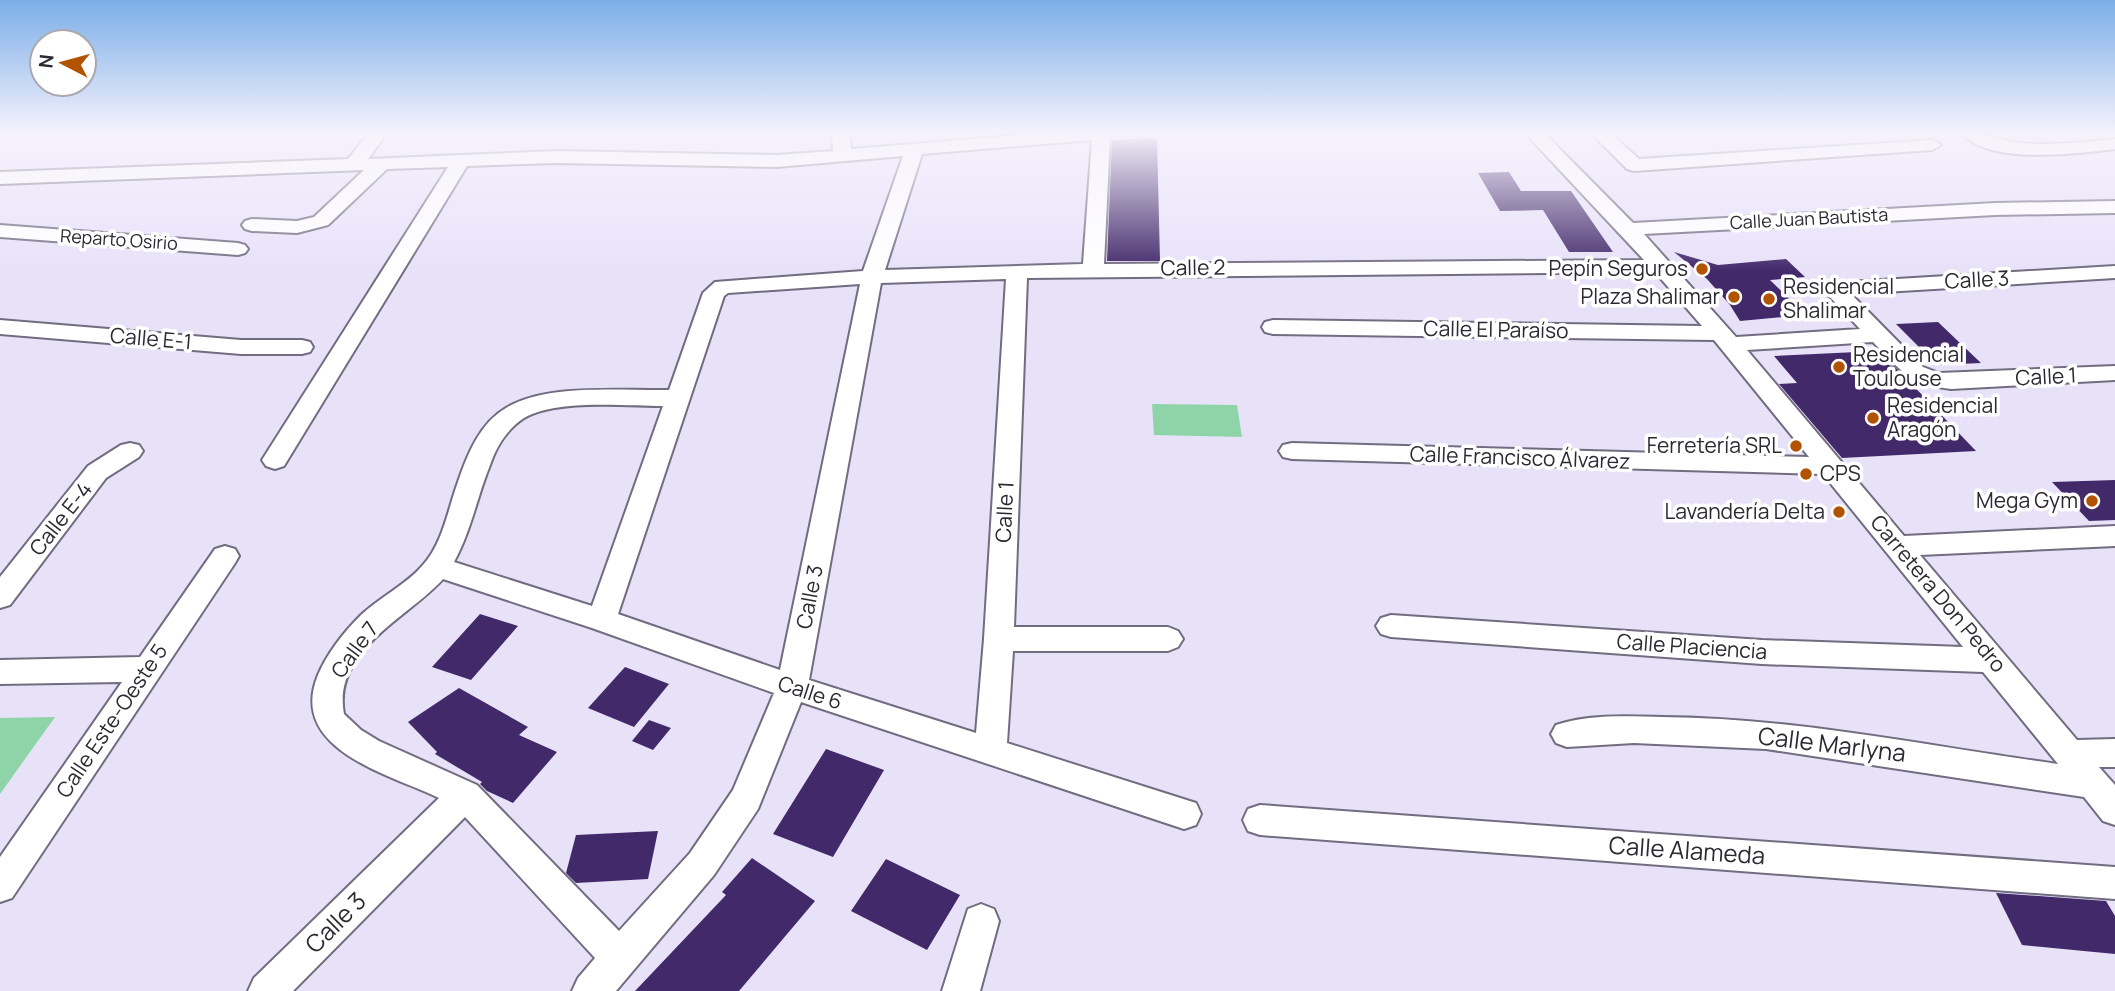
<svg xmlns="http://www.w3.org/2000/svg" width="2115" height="991" font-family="Manrope,sans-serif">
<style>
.green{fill:#8fd4a9}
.building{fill:#42296a}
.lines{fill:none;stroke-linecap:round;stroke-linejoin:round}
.minor-casing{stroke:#716c7f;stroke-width:4}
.minor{fill:#fff;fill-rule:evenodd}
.poi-dot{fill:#b25303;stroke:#fff;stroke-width:2.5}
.labels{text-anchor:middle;stroke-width:7;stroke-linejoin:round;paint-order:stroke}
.far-street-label{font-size:18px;fill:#2b2931;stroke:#fff}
.street-label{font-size:21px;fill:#2b2931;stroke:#fff}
.poi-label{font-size:21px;fill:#2b2931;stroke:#fff;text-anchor:end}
.near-street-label{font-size:24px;fill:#2b2931;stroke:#fff}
</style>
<rect width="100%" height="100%" fill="#e8e2f9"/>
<path class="green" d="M1152,404L1237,405L1242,437L1154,435Z
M55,717L0,794V718Z"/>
<path class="building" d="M1157,138L1160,261H1107L1112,140Z
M1509,172L1521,191H1571L1613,252H1569L1543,210L1500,211L1478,173Z
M1674,252L1718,265L1786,259L1805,277L1770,280L1806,315L1740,321L1730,305L1707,279Z
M1938,322L1981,363L1937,365L1896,324Z
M1878,351L1901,373L1976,451L1842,458L1779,384L1797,383L1774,356Z
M2115,480V520L2089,521L2052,482Z
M480,614L518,626L471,680L432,667Z
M625,667L669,684L634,727L588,708Z
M459,688L528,727L519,735L557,752L513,803L487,791L480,784L482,782L435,754L437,752L408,722Z
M649,720L671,728L653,750L632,741Z
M826,749L884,770L833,857L773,834Z
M658,831L648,879L576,883L566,873L576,835Z
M752,858L815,901L739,991H635L726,895L722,892Z
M886,859L960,895L927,950L851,911Z
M1996,893L2106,901L2115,916V954L2022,945Z"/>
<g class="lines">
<g class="minor-casing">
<path id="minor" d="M369,133H387L368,159L556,151L777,155L833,151L832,133H850L851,149L1044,133H1114L1110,137L1104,264L1644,260L1525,133H1544L1633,223L1995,203L2115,201V213L1995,215L1644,234L1736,337L1860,329L1828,295L1831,287L1847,282L2115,266V278L1851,294L1923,367L1939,373L2115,366V380L1951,389C1909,384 1901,371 1873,342L1747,350L1904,536L2115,526V546L1920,555L2077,740L2115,739V767H2099L2115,785V825L2103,821L2084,797L1766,749L1634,743L1567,747L1556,743L1551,734L1556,725C1587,714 1628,716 1662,717C1795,718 1926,746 2058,764L1983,672L1762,664L1391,637L1381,634L1376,626L1381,618L1391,615L1762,640L1963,647L1823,474L1292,459L1283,457L1279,451L1283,445L1292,443L1809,457L1714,340L1273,334L1265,332L1262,327L1265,322L1273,320L1702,326L1655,272L1027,278L1014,627H1168L1178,631L1183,639L1178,647L1168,651H1013L1007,743L1196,803L1201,814L1196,825L1184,829L801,702L758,809L714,875L616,991H572L578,978L595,958L465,817L293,991H248L254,978L439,798C390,774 287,750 318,675C328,652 344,632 361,615C380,597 406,585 423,565C443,543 448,509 458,482C467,455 480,423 506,408C547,383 622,391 669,390L703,293L715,282L863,271L903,156L777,167L556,163L467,166L284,466L275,469L266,466L262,460L448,167L387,169L328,225L297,233L252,231L245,229L242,225L245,221L252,219L297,221L314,217L364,170L0,184V172L348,159ZM1092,140L1083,264L885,270L922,154ZM1006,279L984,639L976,733L809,680L881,283ZM860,284L780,670L618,614L724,296L728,293ZM663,406L592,606L454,562C471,531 477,497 490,465C496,447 507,429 524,418C557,399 625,406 663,406ZM443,579L592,628L774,693L733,790L690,853L619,931L477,785L379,741L361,730L344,714C332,650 408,618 443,579Z
M1591,133H1610L1639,159L1932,140L1941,145L1932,150L1634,171L1627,169Z
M1962,133C1986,132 1998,141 2021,143C2052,146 2084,142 2115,139V149C2078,153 1989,166 1962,133Z
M0,225L238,243L245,245L248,249L245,253L238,255L0,237Z
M0,320L241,340H302L310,342L313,347L310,352L302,354H241L0,334Z
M130,443L139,445L143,451L139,457L106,478L10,605L0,608V577L88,466L121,445Z
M225,546L235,549L239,556L235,563L12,898L0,902V857L122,682L0,684V660L140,657L215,549Z
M1260,805L2115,867V899L1260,835L1248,831L1243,820L1248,809Z
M981,904L994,909L999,921L980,991H942L968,909Z"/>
</g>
<use href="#minor" class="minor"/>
</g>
<linearGradient id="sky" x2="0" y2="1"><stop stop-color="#7baee8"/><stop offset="0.49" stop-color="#f5f2fc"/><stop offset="1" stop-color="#f5f2fc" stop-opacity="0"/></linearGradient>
<rect width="2115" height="272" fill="url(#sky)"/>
<g class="poi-dot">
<circle cx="1702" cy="269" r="7"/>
<circle cx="1734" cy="297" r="7"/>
<circle cx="1769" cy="299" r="7"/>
<circle cx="1839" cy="367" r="7"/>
<circle cx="1873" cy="418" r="7"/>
<circle cx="1796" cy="446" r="7"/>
<circle cx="1806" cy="474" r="7"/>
<circle cx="2092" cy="501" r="7"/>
<circle cx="1839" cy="512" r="7"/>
</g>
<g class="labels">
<g class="far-street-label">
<text transform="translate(1809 219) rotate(-3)" y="6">Calle Juan Bautista</text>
<text transform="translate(119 240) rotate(4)" y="6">Reparto Osirio</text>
</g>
<g class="street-label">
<text transform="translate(1193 268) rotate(-1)" y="7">Calle 2</text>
<text transform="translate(1977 280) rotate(-3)" y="7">Calle 3</text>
<text transform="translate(1496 330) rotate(1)" y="7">Calle El Paraíso</text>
<text transform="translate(151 339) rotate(5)" y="7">Calle E-1</text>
<text transform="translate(2046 377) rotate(-3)" y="7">Calle 1</text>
<text transform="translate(1520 458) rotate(2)" y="7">Calle Francisco Álvarez</text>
<text transform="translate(1005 512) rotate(-87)" y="7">Calle 1</text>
<text transform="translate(61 519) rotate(-52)" y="7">Calle E-4</text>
<text transform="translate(1938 594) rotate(50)" y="7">Carretera Don Pedro</text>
<text transform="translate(810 597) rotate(-79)" y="7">Calle 3</text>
<text transform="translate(1692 647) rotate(4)" y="7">Calle Placiencia</text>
<text transform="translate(355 650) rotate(-54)" y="7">Calle 7</text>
<text transform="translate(810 693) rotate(18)" y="7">Calle 6</text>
<text transform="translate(112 721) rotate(-56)" y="7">Calle Este-Oeste 5</text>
</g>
<g class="poi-label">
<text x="1688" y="276">Pepín Seguros</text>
<text x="1783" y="294" text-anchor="start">Residencial<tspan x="1783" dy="24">Shalimar</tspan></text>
<text x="1720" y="304">Plaza Shalimar</text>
<text x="1853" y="362" text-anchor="start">Residencial<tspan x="1853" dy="24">Toulouse</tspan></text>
<text x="1887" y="413" text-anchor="start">Residencial<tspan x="1887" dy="24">Aragón</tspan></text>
<text x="1782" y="453">Ferretería SRL</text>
<text x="1820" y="481" text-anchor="start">CPS</text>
<text x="2078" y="508">Mega Gym</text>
<text x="1825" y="519">Lavandería Delta</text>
</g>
<g class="near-street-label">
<text transform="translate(1832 745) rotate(7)" y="8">Calle Marlyna</text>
<text transform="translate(1687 851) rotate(4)" y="8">Calle Alameda</text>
<text transform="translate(336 923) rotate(-45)" y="8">Calle 3</text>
</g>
</g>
<g transform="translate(63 63) rotate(276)"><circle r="33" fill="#ffffff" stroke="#aaa9ad" stroke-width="2"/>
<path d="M0-5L12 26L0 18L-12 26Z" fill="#b25303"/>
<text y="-10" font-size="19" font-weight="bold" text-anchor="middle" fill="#2b2931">N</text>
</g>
</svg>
